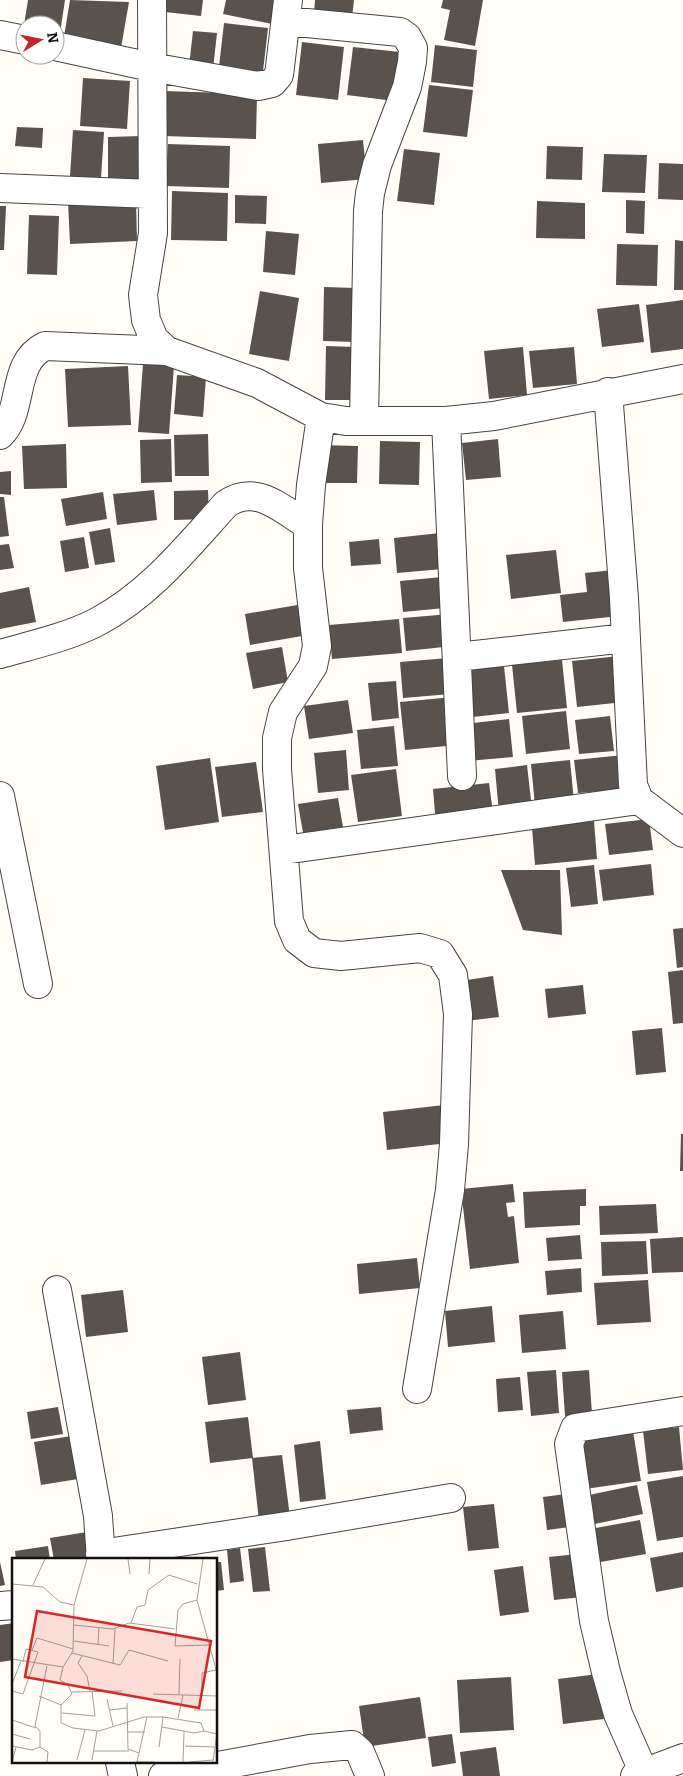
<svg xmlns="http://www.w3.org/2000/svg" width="683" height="1776" font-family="Bitter,serif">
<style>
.building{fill:#5a524d}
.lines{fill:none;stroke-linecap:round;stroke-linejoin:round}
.street-casing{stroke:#444;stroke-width:30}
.street{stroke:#fff;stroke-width:28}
.inset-road{fill:none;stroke:#a09f9a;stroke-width:1}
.view{fill:#d62828;fill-opacity:0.15;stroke:#d62828;stroke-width:2.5}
.inset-edge{fill:none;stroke:#111;stroke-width:2.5}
</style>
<rect width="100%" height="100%" fill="#fffdf5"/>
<path class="building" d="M28,0H65L59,40L55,39V25H24Z
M70,0L129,2L121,48L64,37Z
M167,0H203L201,16L165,12Z
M226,0H276L272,24L223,14Z
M315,0H354L352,18L314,13Z
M443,0H483L475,46L444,40L450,10L441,8Z
M224,23L268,28L262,80L218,75Z
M193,31L217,33L213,69L189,66Z
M302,42L344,47L338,100L296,95Z
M435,45L477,50L473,87L431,82Z
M353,47L400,52L394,101L347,95Z
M83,78L130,81L127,129L80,126Z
M429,85L473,90L467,137L423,132Z
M164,91L257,94L256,139L163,136Z
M17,127L43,128L42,148L15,146Z
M73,130L104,132L101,178L70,176Z
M142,136V184H108V137Z
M363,140L367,179L321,183L318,144Z
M168,144L230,146L229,188L166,186Z
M547,146L583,147L582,180L546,179Z
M404,149L440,153L434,205L397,201Z
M604,154L647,155L645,193L602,192Z
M659,163L683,164V200L658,199Z
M172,191L228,193L227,241L171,240Z
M235,195L267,196L266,224L235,223Z
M136,199L137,241L70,244L68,202Z
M626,200L645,201L644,234L626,233Z
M537,201L585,203V239L536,238Z
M0,206H6L4,250H0Z
M29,215L59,216L57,275L27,274Z
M266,231L299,234L295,275L263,272Z
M675,240L683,241V290H674Z
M617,244L658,245L657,286L616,285Z
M324,287L356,288L355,342L323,341Z
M260,291L299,298L289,361L249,354Z
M683,300V349L651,353L646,305Z
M639,304L644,342L602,347L597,309Z
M326,346L356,347L355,400H325Z
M523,347L527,395L489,399L484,351Z
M574,347L577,384L533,388L529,351Z
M143,364L174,366L169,434L138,432Z
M128,366L131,425L68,427L65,369Z
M177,375L206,377L203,417L174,414Z
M208,434L209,476H175L174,435Z
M171,439L172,482L141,483L140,440Z
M498,439L501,477L466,480L462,443Z
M380,441L420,442L419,485L379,484Z
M66,444L67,488L24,489L22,446Z
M320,445L358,446L357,483H319Z
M11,471V495L0,494V472Z
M154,490L157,520L117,525L113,494Z
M208,490L209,519L174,520V491Z
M103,492L107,519L66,526L61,499Z
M0,497H4L9,536L0,537Z
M110,528L115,562L95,565L89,532Z
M440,533L443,569L397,573L394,538Z
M84,537L89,568L65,572L60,541Z
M379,539L381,564L351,566L349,542Z
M9,544L14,568L0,570V545Z
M556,550L561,593L511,599L506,555Z
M613,570L619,616L563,622L560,595L587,592L585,573Z
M442,577L445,608L403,612L400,581Z
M29,587L36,622L0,629V593Z
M303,604L308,635L250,645L245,614Z
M450,614L453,646L406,651L403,618Z
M399,619L402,653L332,659L329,625Z
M282,647L288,682L253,689L246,653Z
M619,656L624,702L577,707L572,661Z
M448,658L451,694L403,698L400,662Z
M562,660L567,708L517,713L512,665Z
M504,666L509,713L464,718L459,671Z
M396,681L399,718L372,721L368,683Z
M453,697L457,745L405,750L400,702Z
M348,700L353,733L309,739L304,706Z
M566,711L570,749L526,754L522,716Z
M610,716L614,751L579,754L575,720Z
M509,719L513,757L468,761L464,724Z
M394,726L398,766L361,769L357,730Z
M346,750L349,790L318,793L314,753Z
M624,755L628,789L578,793L574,760Z
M210,758L219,822L165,830L156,766Z
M570,760L574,802L535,806L531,764Z
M256,762L263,812L222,817L215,767Z
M527,765L532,809L499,813L495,769Z
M396,769L402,816L358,822L351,775Z
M489,783L494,820L436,825L433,789Z
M338,798L343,827L303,833L298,804Z
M649,819L653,850L609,855L605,824Z
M594,821L597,859L535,865L532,828Z
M651,864L654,895L603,901L599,870Z
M594,865L598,904L571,907L566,868Z
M501,870H560L562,935L523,930Z
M683,928V967L677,968L673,929Z
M683,970V1023L673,1024L668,972Z
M493,976L499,1017L466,1021L461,981Z
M583,985L586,1014L548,1018L545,989Z
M662,1028L666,1072L636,1075L632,1031Z
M444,1105L448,1143L387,1150L383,1112Z
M681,1134H683V1171H680Z
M513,1184L515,1202L506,1203L508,1217L514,1216L519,1263L470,1269L461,1189Z
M586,1189V1206H580V1225L525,1228L523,1192Z
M656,1204L658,1233L600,1235L599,1206Z
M580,1235L582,1259L548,1261L546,1238Z
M683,1237V1272L652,1273L650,1239Z
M646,1241L648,1274L602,1276L601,1242Z
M417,1258L420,1288L359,1294L357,1264Z
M581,1268L582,1292L547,1295L545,1271Z
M648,1280L651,1322L597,1325L594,1283Z
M123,1290L128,1332L86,1337L81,1295Z
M492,1306L495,1342L448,1347L445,1311Z
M563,1311L566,1349L522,1353L519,1315Z
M240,1352L246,1400L208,1405L202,1357Z
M556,1370L559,1413L531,1416L527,1372Z
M589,1370L592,1414L565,1416L562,1372Z
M520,1377L523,1410L498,1412L496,1379Z
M58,1407L63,1434L31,1439L27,1412Z
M381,1407L383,1430L350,1434L347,1410Z
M248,1417L253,1458L210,1463L205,1422Z
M679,1427L683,1470L648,1474L643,1431Z
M633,1431L641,1481L585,1489L577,1440Z
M71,1436L78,1479L41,1485L34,1442Z
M320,1441L326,1499L300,1502L294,1445Z
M282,1455L290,1517L259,1521L252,1458Z
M683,1476V1537L657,1541L647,1482Z
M637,1485L643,1514L590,1525L584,1496Z
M566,1494L570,1527L547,1530L543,1497Z
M494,1504L499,1548L468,1551L463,1507Z
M640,1520L646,1554L595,1563L590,1529Z
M93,1531L88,1560H54L50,1538Z
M48,1546L50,1560H16L15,1551Z
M265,1547L270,1591L253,1592L248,1549Z
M240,1548L244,1581L230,1583L227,1550Z
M683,1552V1587L656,1592L650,1558Z
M577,1554L582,1597L554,1600L549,1557Z
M0,1562L5,1585L0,1586Z
M216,1562H221L224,1590L216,1591Z
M523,1566L529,1612L500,1616L494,1570Z
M14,1623V1660L0,1662V1625Z
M598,1674L604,1719L563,1724L558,1679Z
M511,1677L514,1730L460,1733L457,1680Z
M420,1697L426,1738L365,1747L359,1706Z
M452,1734L456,1763L432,1767L428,1737Z
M496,1747L500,1776H463L460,1752Z"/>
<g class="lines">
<g class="street-casing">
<path id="street" d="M152,0L153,233L143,295L146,320L154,339L167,351L257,383L321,417L346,421H446L494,416L683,379
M286,21L400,32L407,37L413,48L412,62L407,87L377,165L370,193L368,211L364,421
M0,35L25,40
M55,46L151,67L258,86L272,83L279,75L288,0
M0,188L153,194
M608,392L624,598L633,785L639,800L683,833
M321,417L311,485L308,525V568L317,646L313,666L283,712L277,738V769L289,921L297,940L314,953L341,956L420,948L440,954L453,975L458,1014L454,1144L450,1190L417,1389
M446,421L462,776
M0,435C25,411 10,363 45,346L167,351
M0,654C32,645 68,637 97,622C150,594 186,548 226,504C256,483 281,509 308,525
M457,657L626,638
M0,796L38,984
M284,850L639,800
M57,1290L98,1516L101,1560
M100,1554L287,1526L451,1498
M0,1606L14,1605
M120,1762L123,1776
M644,1773L618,1714L606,1672L594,1621L569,1444L575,1428L683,1411
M163,1776L310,1749L352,1745L360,1752L370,1776
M635,1776L683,1758"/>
</g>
<use href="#street" class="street"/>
</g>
<g transform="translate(12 1558)">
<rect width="205" height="205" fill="#fffdf5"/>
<path class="inset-road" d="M116,1L118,16M191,1L185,42L205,115M137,16L138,1M0,26L31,29L48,44L62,47M21,27L33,1M185,42L171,46L166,52L163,88L198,87M119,65L125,49L133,47L136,32L157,17L185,26M62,67L101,71L117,65L163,71M62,83L97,88M86,86L87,69M20,92L25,80L61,91M60,95L108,107L117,92L156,103M70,98L66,105L75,118L78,133M0,101L51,109L61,93L62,47L75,1M101,106L103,71M35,108L23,168L28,173V189L36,194L35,204M0,126L9,103M0,133L11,136L26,94L14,91L11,104M60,134L110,133M141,136L205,138M167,136L168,101M27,138L49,147V165L61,170L87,173L132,159H151L189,165L192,173L205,176M190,138V115L204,112M95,141L101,168M115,145L116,191L127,195M49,147L60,136L56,127L48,122L51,109M97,152L115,150M182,152H205M50,155L83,158L80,133M166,160L171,137M0,162L24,170M150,169L182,175L192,173M116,174H133M0,176L18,181M0,188L20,192L28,189M173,188L203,189M147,189L151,159M81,193H117M65,202L73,172M80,202L85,173M0,204L4,189M124,204H143M125,204L135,159M171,204L172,174M177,204L201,202M201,204L205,175"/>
<path class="view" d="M25,53L199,83L187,150L13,119Z"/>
<rect width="205" height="205" class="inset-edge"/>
</g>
<g transform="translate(40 40) rotate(80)"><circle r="24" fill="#ffffff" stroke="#a0a0a0"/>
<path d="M0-4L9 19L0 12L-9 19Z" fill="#c4262e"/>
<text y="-8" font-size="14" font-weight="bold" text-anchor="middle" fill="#111111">N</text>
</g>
</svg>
